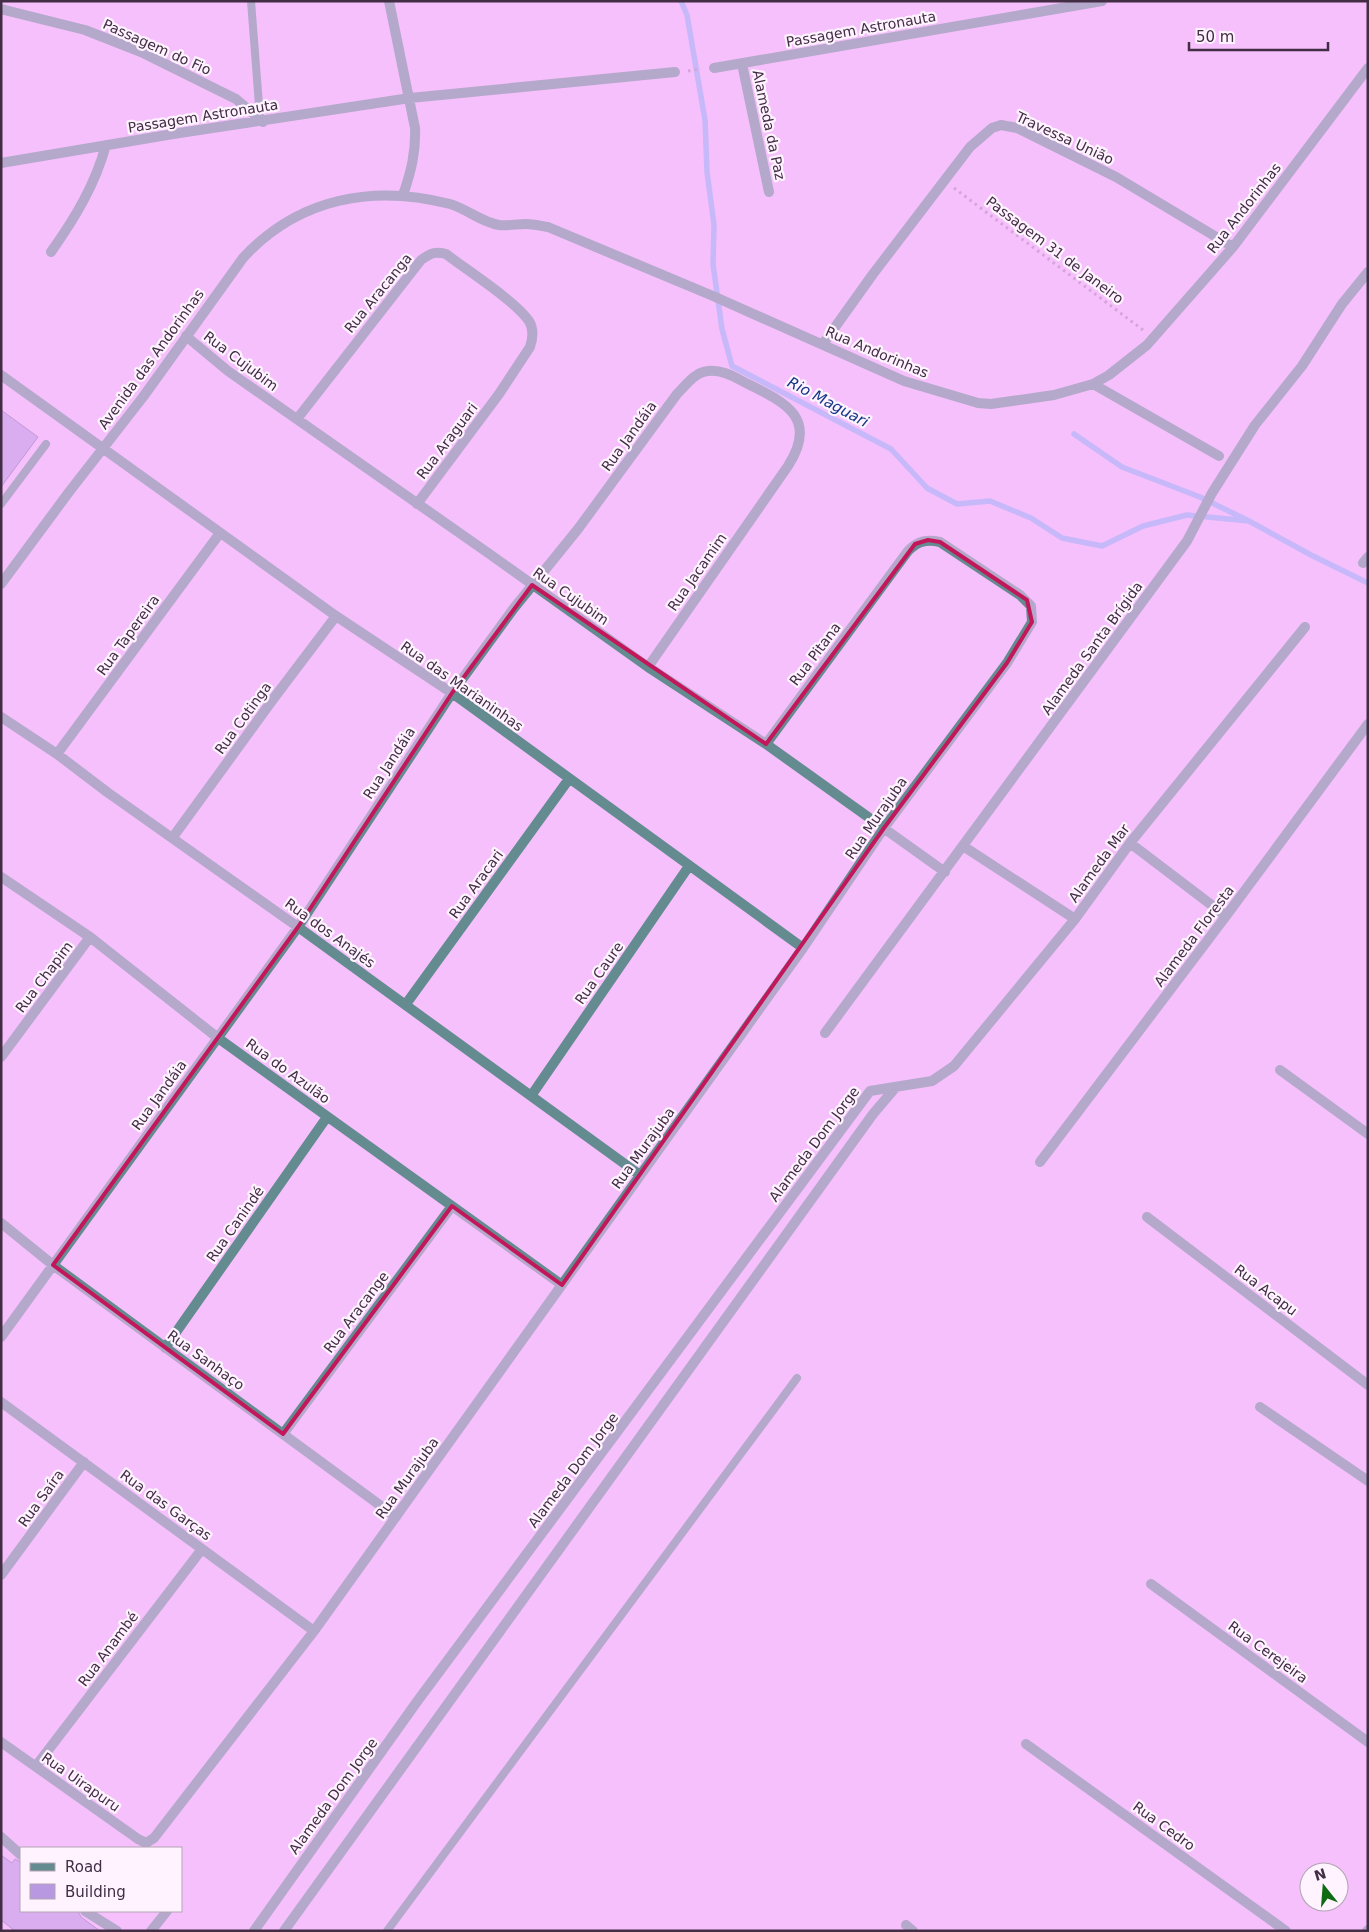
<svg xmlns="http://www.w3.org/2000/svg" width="1369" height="1932" font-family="'DejaVu Sans',sans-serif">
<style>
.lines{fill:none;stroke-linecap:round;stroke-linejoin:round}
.stream{stroke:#8caff5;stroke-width:5.5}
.building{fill:#b798e1;stroke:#8469a8}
.path{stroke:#ac84b1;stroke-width:3;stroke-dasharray:2.5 4;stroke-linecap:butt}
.service{stroke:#648c90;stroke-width:8}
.minor{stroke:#648c90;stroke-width:10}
.marked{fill:none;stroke:#c2185b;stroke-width:4;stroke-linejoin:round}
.labels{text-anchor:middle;stroke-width:4.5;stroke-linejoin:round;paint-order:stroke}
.street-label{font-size:14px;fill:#422d44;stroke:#fef3ff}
.water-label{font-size:15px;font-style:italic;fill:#153886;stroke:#fef3ff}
</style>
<rect width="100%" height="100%" fill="#f6c0fc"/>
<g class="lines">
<path class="stream" d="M681,1L687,15L705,120L707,172L714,225L713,264L722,329L732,366L891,449L927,488L957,504L990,501L1031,518L1062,538L1102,546L1143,526L1187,515L1249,521
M1074,434L1122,467L1200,497L1249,521L1311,555L1368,583"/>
</g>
<path class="building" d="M1,410L38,437L1,487Z
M1,1855L12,1863L15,1859L21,1862V1911H78L81,1917L100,1931H15L1,1920Z"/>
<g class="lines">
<path class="path" d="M688,71L701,69
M954,188L1143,330"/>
<path class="service" d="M251,1L260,118
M1,504L46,444
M387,1931L797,1378"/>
<path class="minor" d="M389,1L415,128C416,152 411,172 403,195
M1,9L85,30L141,52L236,99L263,122
M742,64L769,192
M714,68L1102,1
M1,163L173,134L410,98L675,72
M51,252C75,218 95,185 106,145
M186,336L228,371L491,555L648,667L766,744L945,872
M823,344L873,274L970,147L992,128L1001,125L1017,128L1116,177L1233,247
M1,375L336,616L452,693L803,948
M1093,384L1219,456
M297,419L421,260C431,253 435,251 446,254C468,271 514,300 529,321C534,329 533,338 530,347L499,394L417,504
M1363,563L1368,557
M1,584L69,492L143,397L243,258C298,198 373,184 450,204C467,209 481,222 499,225C508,226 517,224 526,224C533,224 541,226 548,227L713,296L904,381L978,403L991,404L1054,395L1093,384L1109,375L1147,345L1233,247L1368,68
M1,717L57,754L107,792L298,927L640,1175
M57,754L220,533
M173,837L274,698L336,616
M1130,843L1226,916
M963,846L1075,919
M1,877L90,937L218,1038L562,1285
M406,1004L569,779
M825,1033L1187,541L1212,493L1255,425L1302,366L1342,304L1368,272
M1,1057L90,937
M1280,1070L1368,1134
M531,1096L689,866
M1040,1162L1226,916L1368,724
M1147,1217L1368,1385
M1,1223L53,1265L396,1517
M1,1337L298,927L452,693L514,608L578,529L677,394C686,385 695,372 708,371C722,369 736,378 748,384C787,403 818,419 788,466L648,667
M165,1348L327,1117
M1,1402L314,1631
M1260,1407L1368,1481
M283,1434L452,1206
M1,1575L84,1462
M1151,1584L1368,1742
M1,1742L138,1839L146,1843L154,1838L314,1631L803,948L884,828L1007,663L1032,622L1031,606L1020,595L940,542C926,539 918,541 908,551L766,744
M1026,1744L1286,1931
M36,1766L202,1549
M1,1837L21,1855
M85,1911L117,1931
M906,1925L913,1931
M151,1931L167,1911
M254,1931L416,1703L870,1091L932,1081L954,1066L1075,919L1130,843L1305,627
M284,1931L873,1114L896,1087
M1367,1931L1368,1930"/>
</g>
<path d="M0 0H1369V1932H0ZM928,540L940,542L1027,600L1032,622L1007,663L884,828L562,1285L452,1206L283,1434L53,1265L298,927L452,693L532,585L766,744L915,544Z" fill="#f6c0fc" fill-opacity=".55" fill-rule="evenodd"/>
<path class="marked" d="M928,540L940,542L1027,600L1032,622L1007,663L884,828L562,1285L452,1206L283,1434L53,1265L298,927L452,693L532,585L766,744L915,544Z"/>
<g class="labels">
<g class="street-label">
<text transform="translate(861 29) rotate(-10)" y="5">Passagem Astronauta</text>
<text transform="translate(157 47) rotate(24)" y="5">Passagem do Fio</text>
<text transform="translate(203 116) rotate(-9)" y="5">Passagem Astronauta</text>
<text transform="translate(769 125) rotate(78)" y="5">Alameda da Paz</text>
<text transform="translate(1065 138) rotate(25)" y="5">Travessa União</text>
<text transform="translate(1244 208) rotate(-52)" y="5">Rua Andorinhas</text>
<text transform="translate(1055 250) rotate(37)" y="5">Passagem 31 de Janeiro</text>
<text transform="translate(378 293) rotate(-51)" y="5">Rua Aracanga</text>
<text transform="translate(877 352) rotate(23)" y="5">Rua Andorinhas</text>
<text transform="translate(151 359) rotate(-54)" y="5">Avenida das Andorinhas</text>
<text transform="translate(241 361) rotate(37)" y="5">Rua Cujubim</text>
<text transform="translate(629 436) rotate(-54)" y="5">Rua Jandáia</text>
<text transform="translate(447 441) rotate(-53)" y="5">Rua Araguari</text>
<text transform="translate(697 572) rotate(-55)" y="5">Rua Jacamim</text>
<text transform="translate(571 596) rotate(35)" y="5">Rua Cujubim</text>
<text transform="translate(128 635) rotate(-54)" y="5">Rua Tapereira</text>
<text transform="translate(1092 648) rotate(-54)" y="5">Alameda Santa Brígida</text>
<text transform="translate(815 654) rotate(-53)" y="5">Rua Pitana</text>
<text transform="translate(462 686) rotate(35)" y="5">Rua das Marianinhas</text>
<text transform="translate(243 718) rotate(-54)" y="5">Rua Cotinga</text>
<text transform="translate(389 763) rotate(-57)" y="5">Rua Jandáia</text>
<text transform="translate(876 818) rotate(-55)" y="5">Rua Murajuba</text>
<text transform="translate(1099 863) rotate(-54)" y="5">Alameda Mar</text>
<text transform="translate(476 884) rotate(-54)" y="5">Rua Aracari</text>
<text transform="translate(330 933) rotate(36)" y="5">Rua dos Anajés</text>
<text transform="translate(1194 936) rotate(-53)" y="5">Alameda Floresta</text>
<text transform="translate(599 973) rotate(-55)" y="5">Rua Caure</text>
<text transform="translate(44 977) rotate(-53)" y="5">Rua Chapim</text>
<text transform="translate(288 1071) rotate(36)" y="5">Rua do Azulão</text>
<text transform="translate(159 1095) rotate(-54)" y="5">Rua Jandáia</text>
<text transform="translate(814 1144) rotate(-53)" y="5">Alameda Dom Jorge</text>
<text transform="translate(643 1148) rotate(-54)" y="5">Rua Murajuba</text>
<text transform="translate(235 1224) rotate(-55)" y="5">Rua Canindé</text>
<text transform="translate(1266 1290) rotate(37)" y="5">Rua Acapu</text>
<text transform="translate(356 1312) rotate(-53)" y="5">Rua Aracange</text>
<text transform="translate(206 1360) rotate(36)" y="5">Rua Sanhaço</text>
<text transform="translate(573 1470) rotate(-53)" y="5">Alameda Dom Jorge</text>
<text transform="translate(407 1478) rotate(-54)" y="5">Rua Murajuba</text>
<text transform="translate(41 1498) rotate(-54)" y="5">Rua Saíra</text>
<text transform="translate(166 1505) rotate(36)" y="5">Rua das Garças</text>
<text transform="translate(108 1649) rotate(-53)" y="5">Rua Anambé</text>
<text transform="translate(1268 1652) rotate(36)" y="5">Rua Cerejeira</text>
<text transform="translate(81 1782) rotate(35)" y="5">Rua Uirapuru</text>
<text transform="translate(333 1796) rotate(-54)" y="5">Alameda Dom Jorge</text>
<text transform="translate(1164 1826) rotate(36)" y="5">Rua Cedro</text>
</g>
<g class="water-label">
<text transform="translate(828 402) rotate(28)" y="5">Rio Maguari</text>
</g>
</g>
<rect width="1369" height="1932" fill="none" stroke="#422d44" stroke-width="5"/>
<rect x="20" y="1847" width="162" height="65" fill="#fef3ff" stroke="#b3a4b4"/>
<rect x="30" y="1863" width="25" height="8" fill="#648c90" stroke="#b3a4b4"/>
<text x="65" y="1872" font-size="15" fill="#422d44">Road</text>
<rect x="30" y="1884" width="25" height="15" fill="#b798e1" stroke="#b3a4b4"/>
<text x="65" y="1897" font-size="15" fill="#422d44">Building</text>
<g transform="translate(1324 1887) rotate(343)"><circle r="24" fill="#fef3ff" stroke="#b3a4b4"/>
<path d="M0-4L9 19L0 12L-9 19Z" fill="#0e6a13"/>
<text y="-8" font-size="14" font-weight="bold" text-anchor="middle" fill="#422d44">N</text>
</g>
<path d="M1189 42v8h139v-8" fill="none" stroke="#422d44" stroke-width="2.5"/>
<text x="1196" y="42" font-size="15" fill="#422d44" stroke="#fef3ff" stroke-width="4" paint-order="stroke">50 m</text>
</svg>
